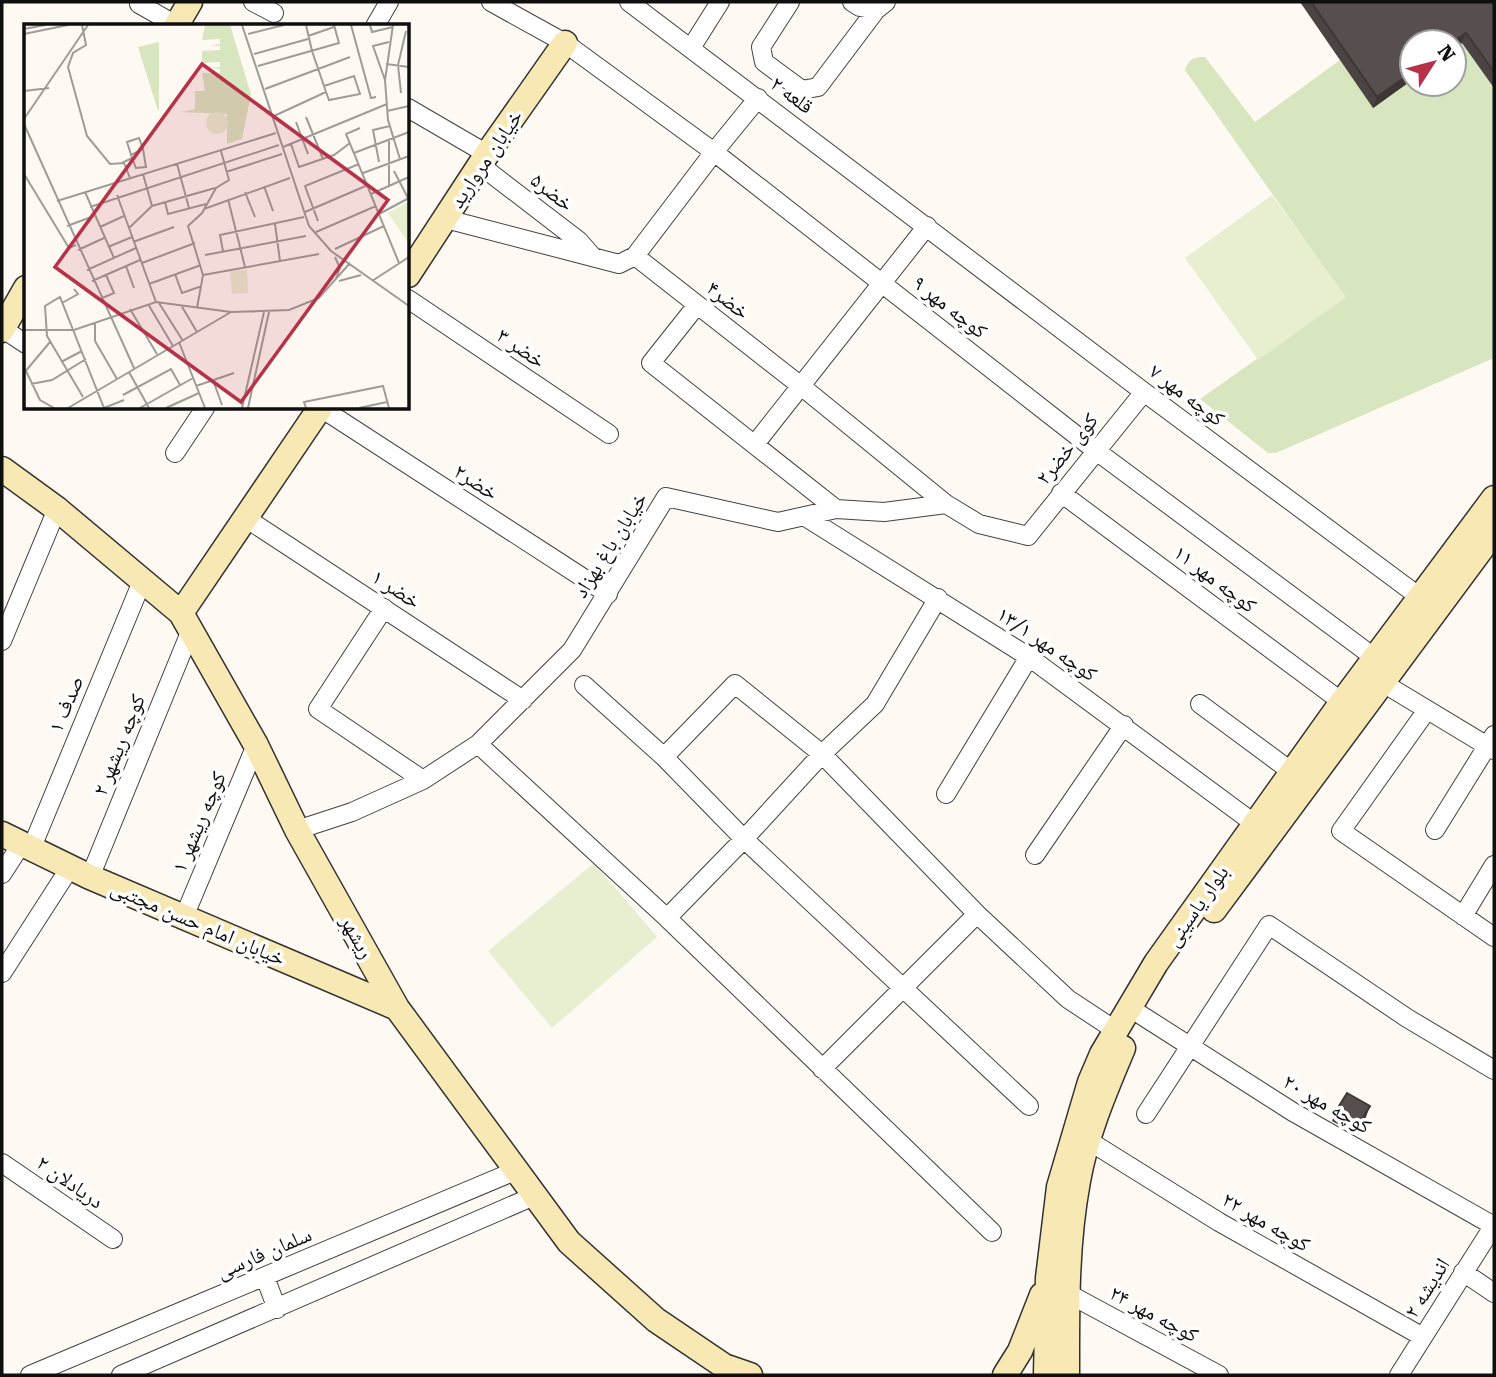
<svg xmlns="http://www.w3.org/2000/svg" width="1496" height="1377" font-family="'Roboto Serif','Noto Naskh Arabic',serif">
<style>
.grass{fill:#d8e6bf}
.pitch{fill:#e8eed0}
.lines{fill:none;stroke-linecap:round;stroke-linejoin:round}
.street-casing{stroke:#424242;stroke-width:20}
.secondary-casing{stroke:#313131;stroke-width:27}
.street{stroke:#fff;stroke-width:18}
.secondary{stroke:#f8e8b4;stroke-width:24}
.wall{fill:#4b4442}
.shaded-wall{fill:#3d3736}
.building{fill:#574f4d;stroke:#3d3736;stroke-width:2}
.labels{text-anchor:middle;stroke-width:7;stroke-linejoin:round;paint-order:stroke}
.street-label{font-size:21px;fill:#0f0f0f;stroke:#fff}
.inset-road{fill:none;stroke:#9e9c98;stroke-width:2}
.view{fill:#b53249;fill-opacity:0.15;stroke:#b53249;stroke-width:3.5}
.inset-edge{fill:none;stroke:#0f0f0f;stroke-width:3.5}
</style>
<rect width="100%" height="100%" fill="#fefaf3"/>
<path class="grass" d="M1453,29L1494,88V358L1276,453H1268L1200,399L1345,297L1185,70C1189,59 1193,57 1205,57L1255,122L1340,60L1374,107L1412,80V84H1454Z"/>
<path class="pitch" d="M1272,195L1346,297L1258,360L1185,258Z
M594,863L657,937L552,1028L488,951Z"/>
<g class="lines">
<g class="street-casing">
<path id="street" d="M140,2L139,4L176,25
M253,2L274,13
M491,2L565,43L714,152L1095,450L1375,658
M629,2L1144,392L1421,598
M790,2L761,47L764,62L802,90L818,87L876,10
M852,2L860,7L876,10L886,2
M375,26L389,2
M691,48L720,2
M408,108L487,154
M480,165L579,241L593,257
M446,219L619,264L635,256L801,386L946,504
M635,256L714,152L758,98
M408,299L609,434
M697,305L651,363L836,509
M3,329L26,344
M321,408L608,594
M755,444L927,226
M175,453L205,408
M1061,493L1342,702
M804,516L1029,657L1255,824
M244,517L523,700
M384,608L318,709L423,780
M2,641L57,509
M1383,683L1494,750
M584,685L664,757L744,839L1029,1106
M1200,704L1292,772
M1427,710L1341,831L1494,937
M478,744L667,918L992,1232
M664,757L735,684L822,754L977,914L1068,999L1115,1030
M946,794L1029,657
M297,830L352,812L423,780L478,744L572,650L666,497L778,522L836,509L884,512L946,504L979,524L1028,536L1144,392
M1435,830L1494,735
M32,847L143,579
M1035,855L1124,725
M2,874L22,843
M90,877L191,630
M1463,916L1494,865
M184,917L256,745
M667,918L744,839L822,754L875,704L938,598
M2,973L71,866
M1141,1015L1293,1112L1494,1226
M822,1069L977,914
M1146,1114L1269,925L1407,1018L1494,1070
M1089,1141L1219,1222L1423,1337
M2,1163L113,1239
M1463,1272L1494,1293
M265,1277L277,1309
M1067,1293L1219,1375
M30,1375L515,1171
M121,1375L534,1196
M1399,1375L1494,1225"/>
</g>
<g class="secondary-casing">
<path id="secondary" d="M176,26L190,2
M408,275L487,154L565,43
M2,330L26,288
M2,469L57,509L181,613L256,745L297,830L397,1008L569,1242L656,1320L724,1366L750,1375
M181,613L320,408
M2,834L90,877L397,1008
M1214,910L1494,532
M1005,1375L1020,1351L1042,1295
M1046,1375L1048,1278L1059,1187L1090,1082L1102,1054L1156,963L1342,702L1494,498
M1067,1375C1067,1310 1066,1245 1078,1181C1086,1135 1105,1091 1123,1048"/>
</g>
<use href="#street" class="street"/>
<use href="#secondary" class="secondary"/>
</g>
<path class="wall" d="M1300,2H1494V88L1462,43L1454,49V42H1412V80L1373,108Z
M1336,1111L1366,1117L1355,1134L1332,1121Z"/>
<path class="shaded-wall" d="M1466,33L1462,43L1454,49V42Z
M1412,72V80L1373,108L1377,97Z
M1370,1106L1366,1117L1355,1134L1359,1124Z"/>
<path class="building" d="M1311,2H1494V72L1466,33L1453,42H1412V72L1377,97Z
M1347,1093L1370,1106L1359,1124L1336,1111Z"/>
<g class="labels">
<g class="street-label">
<text transform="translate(792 95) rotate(37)" y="7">قلعه ۲</text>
<text transform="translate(486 159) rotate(-56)" y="7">خیابان مروارید</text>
<text transform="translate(552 192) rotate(38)" y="7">خضر۵</text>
<text transform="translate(728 300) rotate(38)" y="7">خضر۴</text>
<text transform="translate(950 307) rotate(38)" y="7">کوچه مهر ۹</text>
<text transform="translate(521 348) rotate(34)" y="7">خضر ۳</text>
<text transform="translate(1187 395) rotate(37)" y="7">کوچه مهر ۷</text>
<text transform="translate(1067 449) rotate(-51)" y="7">کوی خضر۲</text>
<text transform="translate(476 482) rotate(33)" y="7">خضر۲</text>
<text transform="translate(610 545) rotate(-58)" y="7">خیابان باغ بهزاد</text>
<text transform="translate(1215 579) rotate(37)" y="7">کوچه مهر ۱۱</text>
<text transform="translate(396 589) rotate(33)" y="7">خضر ۱</text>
<text transform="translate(1047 644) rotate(34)" y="7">کوچه مهر ۱۳/۱</text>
<text transform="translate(66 704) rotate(-67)" y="7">صدف ۱</text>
<text transform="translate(119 745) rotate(-68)" y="7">کوچه ریشهر ۲</text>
<text transform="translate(199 822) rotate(-67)" y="7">کوچه ریشهر ۱</text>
<text transform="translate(1197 906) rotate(-55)" y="7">بلوار یاسینی</text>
<text transform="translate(198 923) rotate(23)" y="7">خیابان امام حسن مجتبی</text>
<text transform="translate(357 937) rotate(61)" y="7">ریشهر</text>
<text transform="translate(1327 1104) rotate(30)" y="7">کوچه مهر ۲۰</text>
<text transform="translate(70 1182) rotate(35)" y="7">دریادلان ۲</text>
<text transform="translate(1266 1222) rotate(30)" y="7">کوچه مهر ۲۲</text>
<text transform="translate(264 1253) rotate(-23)" y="7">سلمان فارسی</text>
<text transform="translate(1427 1288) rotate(-58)" y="7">اندیشه ۲</text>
<text transform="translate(1154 1314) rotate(28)" y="7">کوچه مهر ۲۴</text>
</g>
</g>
<g transform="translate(24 24)">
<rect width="385" height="385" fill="#fefaf3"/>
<path d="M181,1H206L227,70L218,115L203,120V90L156,88L171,85V67H181L178,49H196V45L185,44L196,43V38L178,39V27L196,26V22H186L196,20V15L178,16ZM135,18V86L134,87L114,23Z" fill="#d8e6bf"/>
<path d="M182 99a11 11 0 1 1 22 0a11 11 0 1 1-22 0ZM385,177V220L364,189ZM223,246L224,269L208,270L206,247Z" fill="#e8eed0"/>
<path class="inset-road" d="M58,1L62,21L49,29L44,43L63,112L86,140L100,139L106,154M218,1L285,202L307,227L385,282M282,1L288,27L300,62L302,68L305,76L336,70L330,52L300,62M327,1L347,74L352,73M346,1L348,8L369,3M369,1L361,56L364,96L376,135M0,5L21,1M0,10L44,1M224,10L260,1M284,12L310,3M230,30L284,15M362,40L385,43M234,42L315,19L310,1M361,56L349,22L365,18M241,65L326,33M0,67L25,64M377,69L374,41L382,7M363,87L385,82M250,92L302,68M282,93L299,135M0,95L64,1M272,98L284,130M0,100L110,344M336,104L322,110L375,239M365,117V163M267,120L275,143L310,131L326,119M259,123L363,80M330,129L385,108M108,134L112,144L122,143L119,125M355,138L349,106L366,102M98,139L108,134L103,118L115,114L119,125L107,131M153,140L165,184M370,147L384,174M202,148L258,130M339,149L385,132M0,150L45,224L52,221M119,150L128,182M240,162L249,187M61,168L90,234M221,168L231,193M347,170L385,153M93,171L132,278M204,175L221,243M33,177L252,109M141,178L144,190L182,180M66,183L255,121M180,185L266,154M281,188L344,161M355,190L385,174M294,197L281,162L335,140M251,200L256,237M43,202L70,192M76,203L100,192M105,204L128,182L191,164M292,208L352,182M109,218L150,203M84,223L108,213M311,225L360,202M54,226L80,214M199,227L196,211L280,193M181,231L282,212M311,233L316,244L312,254M118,239L171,219M102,242L110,264M63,246L112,224M151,250L158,269L178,262M179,251L295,230M68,257L116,236M315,257L337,251M348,257L385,233M125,260L177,241M76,275L90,269L82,251M38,279L54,270L50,265M135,279L159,317M124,280L149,322M157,281L173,308M173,284L179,251L164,202L178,189L192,164L205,156L197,127M106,285L133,330M71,299V317L93,355M0,306H50L132,278L207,288L265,286L295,274L326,239M155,318L181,384M37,338L58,327M2,347L16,376L30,384M105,348L125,384M0,349L26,318M189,356L198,381M7,360L28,356L62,335M172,362L210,349M99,371L147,345L156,361M59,373L23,312L21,282L36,273L80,384L100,376M44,384L207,288M116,384L169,354M142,384L175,369M218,384L240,288M224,384L245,288M282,384L280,378L359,362L365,384M335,384L363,378"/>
<path class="view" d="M178,40L364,176L217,378L31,243Z"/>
<rect width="385" height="385" class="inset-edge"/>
</g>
<rect width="1496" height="1377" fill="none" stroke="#0f0f0f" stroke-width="7"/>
<g transform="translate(1433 63) rotate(54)"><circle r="33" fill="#ffffff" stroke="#9f9f9f" stroke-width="2"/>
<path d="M0-5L12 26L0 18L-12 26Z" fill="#b53249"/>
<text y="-10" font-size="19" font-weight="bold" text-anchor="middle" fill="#0f0f0f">N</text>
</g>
</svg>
